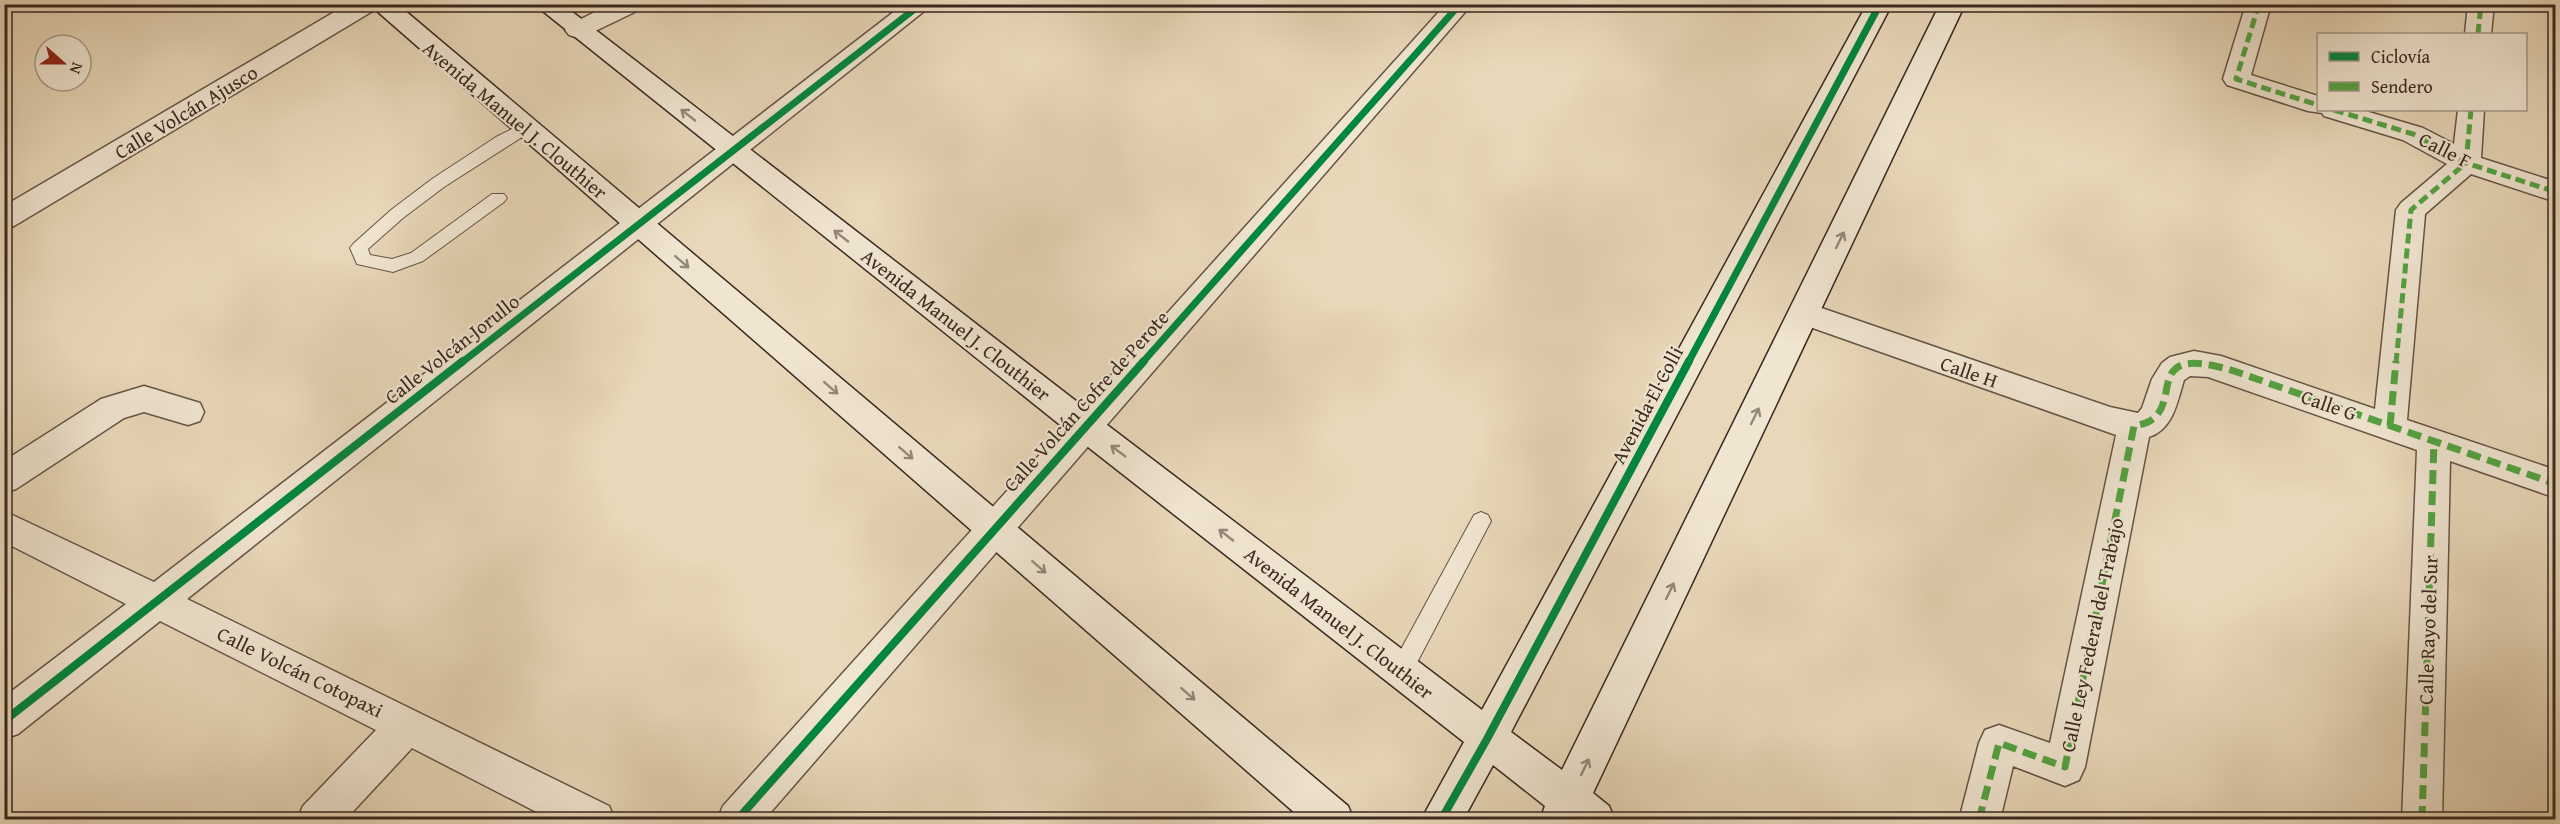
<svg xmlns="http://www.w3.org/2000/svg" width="2560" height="824" font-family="'Gentium Book Plus',serif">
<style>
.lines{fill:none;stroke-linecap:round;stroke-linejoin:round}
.lane-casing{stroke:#655447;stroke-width:2}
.street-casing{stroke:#655447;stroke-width:3}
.secondary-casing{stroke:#392921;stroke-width:3}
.lane{fill:#f0e5d1;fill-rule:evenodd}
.street{fill:#f0e5d1;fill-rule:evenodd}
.secondary{fill:#f0e5d1;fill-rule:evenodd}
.quiet-far1{stroke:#53a341;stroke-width:5;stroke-dasharray:10 5;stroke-linecap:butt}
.quiet{stroke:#53a341;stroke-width:7;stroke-dasharray:14 7;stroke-linecap:butt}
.cycleway-far1-casing{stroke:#f0e5d1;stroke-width:10}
.cycleway-casing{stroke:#f0e5d1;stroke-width:12}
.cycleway-far1{stroke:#00873e;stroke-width:7}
.cycleway{stroke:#00873e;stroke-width:8}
.oneway{stroke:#948779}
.labels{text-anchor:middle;stroke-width:4.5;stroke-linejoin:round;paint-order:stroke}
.street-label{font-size:20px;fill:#392921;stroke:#f0e5d1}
</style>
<rect width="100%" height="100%" fill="#e8d7b8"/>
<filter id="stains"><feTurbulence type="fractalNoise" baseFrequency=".00333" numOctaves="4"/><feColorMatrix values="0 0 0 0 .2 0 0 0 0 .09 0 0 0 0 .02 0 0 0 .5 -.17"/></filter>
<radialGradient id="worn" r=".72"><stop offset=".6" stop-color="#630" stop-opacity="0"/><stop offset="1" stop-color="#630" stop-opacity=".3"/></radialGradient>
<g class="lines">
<g class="lane-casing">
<path id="lane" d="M524,123L530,124L532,128L530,132L444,187L403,218L368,249L370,255L392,259L411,253L492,194H504L507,198L504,202L423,261L393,272L357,264L350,248L353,244L391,210L432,179L496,137Z
M1481,512L1488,515L1491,521L1409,678L1401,681L1393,678L1390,671L1393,664L1474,515Z"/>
</g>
<g class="street-casing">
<path id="street" d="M348,4H379L376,9L14,226L4,229V206Z
M611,4H644L641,9L587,35L578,38L569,35L565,30L569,25Z
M904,4H933L187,599L609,806L615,820H552L412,748L345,820H297L303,806L376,730L160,621L18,734L4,739V697L126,604L4,542V511L154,582Z
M1446,4H1472L764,820H717L723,806Z
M2246,4H2271L2251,75L2318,96V110H2362L2423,128L2454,144L2458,110H2484L2481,158L2556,182V202L2471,174L2425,214L2407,420L2556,470V498L2450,461L2442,820H2402L2417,450L2208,377L2190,376L2184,380C2177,403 2173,429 2149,437L2085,767L2079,780L2065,786L2013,766L2000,820H1959L1979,743L1985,730L1999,725L2050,743L2116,435L1793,321L1788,313L1793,305L1804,302L2110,407L2138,413L2142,408L2152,379L2162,363L2170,357L2194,351L2221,356L2375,409L2396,210L2401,203L2447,164L2403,140L2324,116L2322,113L2308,111L2227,85L2223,79Z
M2468,4H2494L2491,34H2465Z
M144,386L200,403L204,412L200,421L188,425L144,412L124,418L16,489L4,493V461L101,399Z"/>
</g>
<g class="secondary-casing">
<path id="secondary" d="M369,4H397L1348,806L1354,820H1303Z
M534,4H562L1098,418L1482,710L1867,4H1892L1511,732L1562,770L1940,4H1965L1593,793L1609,806L1615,820H1540L1545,806L1493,765L1463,820H1421L1464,742L1074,436Z"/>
</g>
<use href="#lane" class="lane"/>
<use href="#street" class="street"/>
<use href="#secondary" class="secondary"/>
<path class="quiet-far1" d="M2259,4L2236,79L2318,105
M2478,34L2481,4
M2334,110L2413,134L2466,163L2556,192
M2396,363L2411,210L2466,163L2471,110"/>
<path class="quiet" d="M2390,426L2396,361
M1979,820L1999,743L2065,767L2134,426C2138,425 2144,424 2148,422C2185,403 2139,342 2234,371L2556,484
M2422,820L2434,441"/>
<g class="cycleway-far1-casing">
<path id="cycleway-far1" d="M461,363L921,4
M1142,363L1460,4
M1688,363L1880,4"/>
</g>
<g class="cycleway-casing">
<path id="cycleway" d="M4,721L463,361
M737,820L1144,361
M1441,820L1487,739L1689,361"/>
</g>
<use href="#cycleway-far1" class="cycleway-far1"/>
<use href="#cycleway" class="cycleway"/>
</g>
<defs><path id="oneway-shaft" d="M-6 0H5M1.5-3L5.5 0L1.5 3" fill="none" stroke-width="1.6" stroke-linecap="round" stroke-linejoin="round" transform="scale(1.5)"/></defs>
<g class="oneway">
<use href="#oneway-shaft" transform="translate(688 115) rotate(-142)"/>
<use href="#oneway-shaft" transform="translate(841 236) rotate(-142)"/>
<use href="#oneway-shaft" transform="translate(1840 240) rotate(-64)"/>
<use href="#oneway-shaft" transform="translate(682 262) rotate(41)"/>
<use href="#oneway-shaft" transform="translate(831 388) rotate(41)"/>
<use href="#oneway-shaft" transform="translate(1755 416) rotate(-64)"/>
<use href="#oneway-shaft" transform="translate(1118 451) rotate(-143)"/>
<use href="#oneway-shaft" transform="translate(906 453) rotate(41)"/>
<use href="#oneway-shaft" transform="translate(1226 535) rotate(-142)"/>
<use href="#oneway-shaft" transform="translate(1039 567) rotate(41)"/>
<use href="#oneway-shaft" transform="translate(1670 591) rotate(-64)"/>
<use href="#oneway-shaft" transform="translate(1188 694) rotate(41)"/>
<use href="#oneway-shaft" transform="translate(1585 767) rotate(-64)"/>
</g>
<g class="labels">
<g class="street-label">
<text transform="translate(186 112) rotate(-31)" y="7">Calle Volcán Ajusco</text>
<text transform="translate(515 120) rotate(40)" y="7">Avenida Manuel J. Clouthier</text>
<text transform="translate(2445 150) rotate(27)" y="7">Calle F</text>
<text transform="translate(956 325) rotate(38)" y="7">Avenida Manuel J. Clouthier</text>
<text transform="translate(452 349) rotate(-38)" y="7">Calle Volcán Jorullo</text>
<text transform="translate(1969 372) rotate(19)" y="7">Calle H</text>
<text transform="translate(1086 401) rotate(-48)" y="7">Calle Volcán Cofre de Perote</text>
<text transform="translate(1647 405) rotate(-62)" y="7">Avenida El Colli</text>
<text transform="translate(2329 405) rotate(19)" y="7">Calle G</text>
<text transform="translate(1339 623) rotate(38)" y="7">Avenida Manuel J. Clouthier</text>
<text transform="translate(2428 630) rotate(-88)" y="7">Calle Rayo del Sur</text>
<text transform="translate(2092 635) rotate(-78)" y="7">Calle Ley Federal del Trabajo</text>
<text transform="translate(300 672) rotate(26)" y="7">Calle Volcán Cotopaxi</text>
</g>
</g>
<rect width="2560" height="824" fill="none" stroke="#e8d7b8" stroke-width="24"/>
<rect x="6" y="6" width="2548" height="812" fill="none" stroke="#392921" stroke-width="3"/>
<rect x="12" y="12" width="2536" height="800" fill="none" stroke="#392921" stroke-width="1.5"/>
<rect x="2317" y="33" width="210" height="78" fill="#f0e5d1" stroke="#a79a8b" stroke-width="1.5"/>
<rect x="2329" y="52" width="30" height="9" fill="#00873e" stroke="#a79a8b" stroke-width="1.5"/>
<text x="2371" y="63" font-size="18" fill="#392921">Ciclovía</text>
<rect x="2329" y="82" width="30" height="9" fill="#53a341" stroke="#a79a8b" stroke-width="1.5"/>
<text x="2371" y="93" font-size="18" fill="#392921">Sendero</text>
<g transform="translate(63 63) rotate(111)"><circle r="28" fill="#f0e5d1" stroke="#a79a8b" stroke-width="1.5"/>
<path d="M0-4.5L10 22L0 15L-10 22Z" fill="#8f2418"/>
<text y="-9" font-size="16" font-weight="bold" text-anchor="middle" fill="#392921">N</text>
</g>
<rect width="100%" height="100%" filter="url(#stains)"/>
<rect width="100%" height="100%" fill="url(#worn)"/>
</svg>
